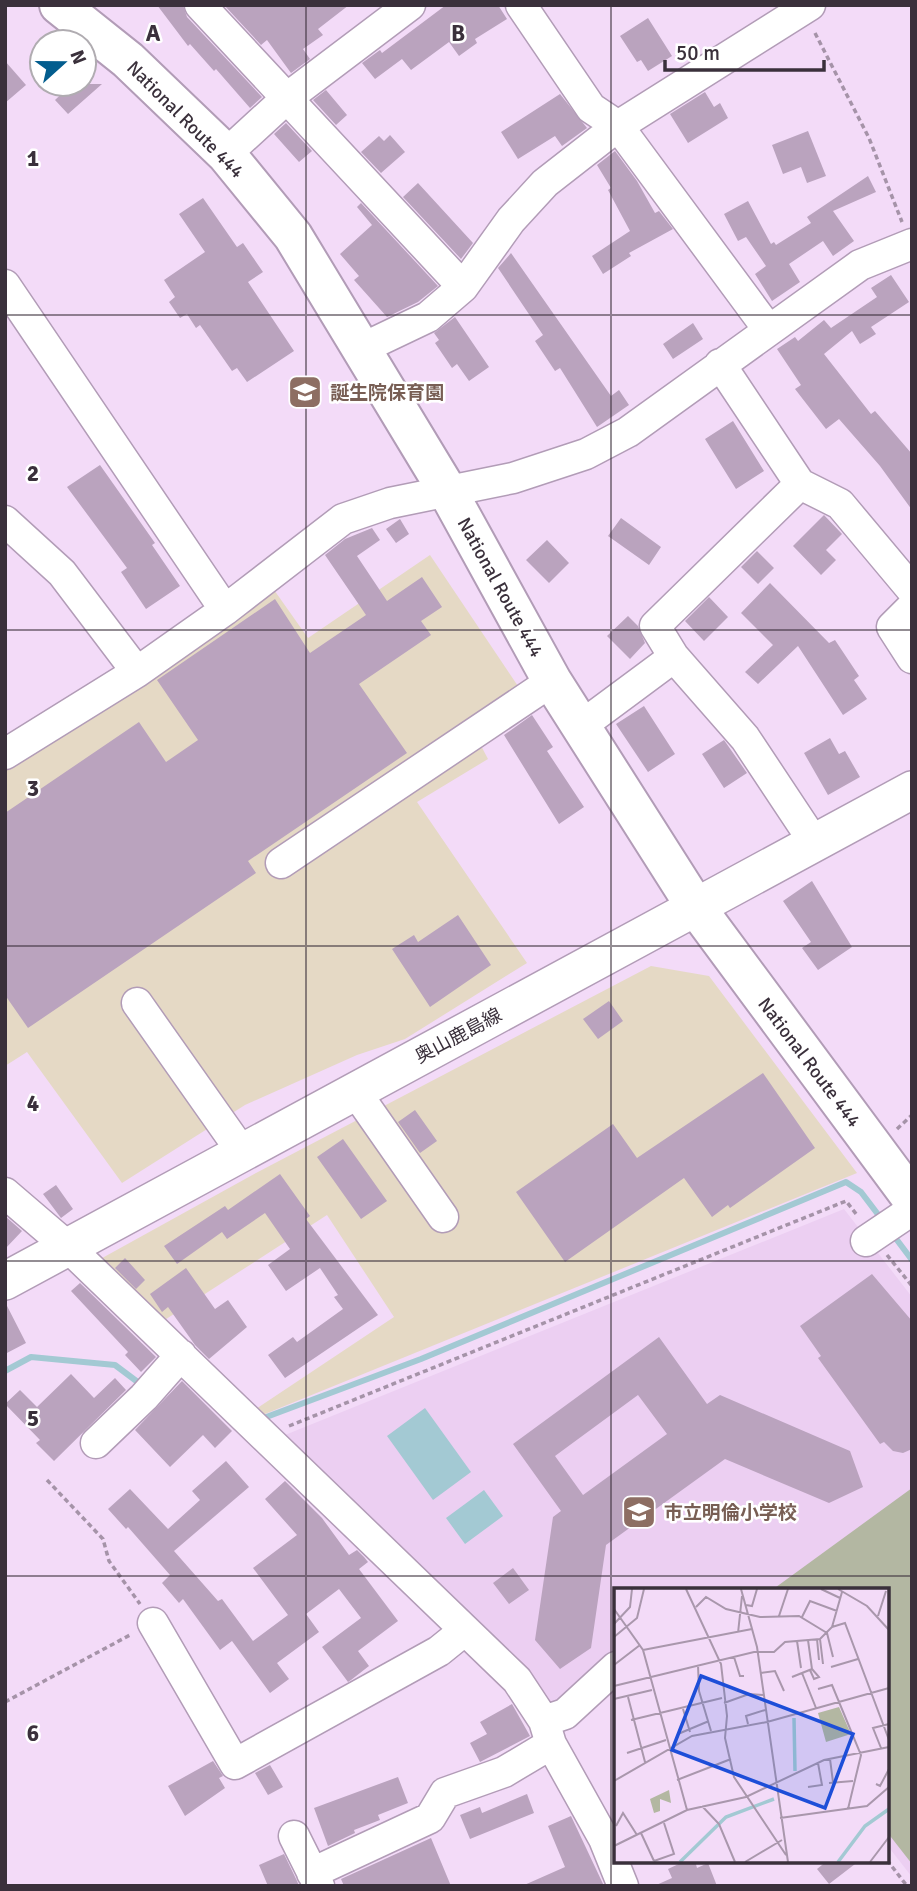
<svg xmlns="http://www.w3.org/2000/svg" width="917" height="1891" font-family="Signika,'Noto Sans JP',sans-serif">
<style>
.commercial{fill:#e5d9c5}
.built{fill:#eccff2}
.green{fill:#b3b7a2}
.water{fill:#a3c9d3}
.lines{fill:none;stroke-linecap:round;stroke-linejoin:round}
.stream{stroke:#a3c9d3;stroke-width:6}
.building{fill:#baa3be;fill-rule:evenodd}
.minor-casing{stroke:#b29cb7;stroke-width:33}
.major-casing{stroke:#b29cb7;stroke-width:40}
.highway-casing{stroke:#b29cb7;stroke-width:42}
.path{stroke:#a593a8;stroke-width:3.5;stroke-dasharray:5 3.5;stroke-linecap:butt}
.minor{stroke:#fff;stroke-width:30}
.major{stroke:#fff;stroke-width:37}
.highway{stroke:#fff;stroke-width:38}
.grid{fill:none;stroke:#3a303b;stroke-width:2;stroke-opacity:0.55}
.labels{text-anchor:middle;stroke-width:5;stroke-linejoin:round;paint-order:stroke}
.street-label{font-size:19px;fill:#3a303b;stroke:#fff}
.education-label{font-size:19px;font-weight:bold;fill:#785e54;stroke:#fff;text-anchor:start}
.inset-river{fill:none;stroke:#a3c9d3;stroke-width:3.5}
.inset-road{fill:none;stroke:#a997ac;stroke-width:2}
.view{fill:#1d4ed8;fill-opacity:0.15;stroke:#1d4ed8;stroke-width:3.5}
.inset-edge{fill:none;stroke:#3a303b;stroke-width:3.5}
.grid-label{font-size:23px;text-anchor:middle;font-weight:bold;fill:#3a303b;stroke:#fff;stroke-width:5;stroke-linejoin:round;paint-order:stroke}
</style>
<rect width="100%" height="100%" fill="#f3dbf8"/>
<path class="commercial" d="M430,555L530,704L479,742L488,759L417,802L527,963L405,1039L357,1055L245,1105L122,1183L27,1052L5,1066V768L272,587L308,638Z
M651,966L709,976L857,1173L260,1416L253,1411L394,1317L327,1215L160,1323L95,1262L256,1173Z"/>
<path class="built" d="M844,1209L912,1297V1877L887,1845V1590H616V1684L560,1736L544,1700L504,1646L285,1435Z"/>
<path class="green" d="M912,1488V1864L887,1832V1590H772Z"/>
<path class="water" d="M425,1408L471,1472L433,1500L387,1436Z
M484,1490L503,1516L465,1544L446,1518Z"/>
<g class="lines">
<path class="stream" d="M891,1232L912,1260
M5,1371L31,1357L115,1365L143,1386
M261,1419L421,1359L846,1182L861,1192L883,1221"/>
</g>
<path class="building" d="M157,5H183L187,17L262,97L250,108L216,69L214,71L190,44L188,46Z
M224,5H349L318,29L323,35L303,49L310,59L291,73L267,40L261,45Z
M446,5H498L507,19L475,39L477,43L459,56L449,42L411,70L402,59L375,79L362,63L380,50L382,53Z
M648,18L672,56L648,71L641,60L637,62L620,36Z
M5,61L26,85L5,103Z
M72,84H102L68,114L55,100Z
M326,90L347,115L336,125L313,100Z
M705,92L714,107L720,103L728,118L688,143L670,114Z
M560,94L587,128L562,146L555,136L518,159L501,132Z
M286,123L312,151L299,162L274,134Z
M808,131L826,176L807,183L801,167L783,174L772,145Z
M390,135L405,152L381,173L361,152L379,136L384,141Z
M615,151L637,181L655,213L659,211L673,229L629,253L631,256L603,274L592,256L630,231L608,190L611,188L597,165Z
M868,176L876,192L833,211L854,241L833,256L823,241L789,264L800,282L772,301L755,274L766,266L746,237L738,241L724,214L748,201L771,244L774,242L776,245L811,223L807,217Z
M418,183L473,243L461,259L403,197Z
M203,198L237,247L243,243L263,272L248,282L294,351L247,382L237,368L232,371L200,325L196,328L187,314L180,318L169,302L175,297L164,280L205,252L179,214Z
M361,203L438,286L418,302L387,317L354,280L359,276L340,254L372,225L357,207Z
M511,253L611,396L619,390L629,405L597,427L560,368L555,371L535,341L543,335L498,268Z
M891,275L909,302L871,327L876,334L860,344L852,331L824,354L871,414L875,411L912,454V510L880,466L839,419L826,429L795,389L801,385L777,349L795,337L798,341L824,320L831,328L877,297L871,288Z
M455,317L489,367L469,381L457,364L452,368L435,343L439,340L434,333Z
M693,323L703,339L673,359L663,344Z
M733,421L764,471L736,489L705,439Z
M100,465L155,543L152,545L180,586L146,609L121,572L127,568L67,487Z
M824,515L842,534L826,550L836,560L821,575L793,546Z
M621,518L661,547L649,565L608,536Z
M400,519L409,534L396,543L386,529Z
M372,528L380,540L357,556L387,601L422,577L442,607L421,621L431,635L359,684L407,753L248,861L256,873L28,1028L5,995V813L139,722L166,762L198,740L157,680L275,599L310,653L366,615L325,555L345,539Z
M547,540L569,563L549,583L526,560Z
M757,551L774,568L758,584L741,567Z
M770,583L829,643L835,640L859,676L854,680L867,699L843,715L798,646L758,684L745,672L773,645L741,613Z
M709,597L728,617L704,641L685,621Z
M628,616L638,626L645,643L630,659L607,636Z
M644,706L675,754L648,772L616,724Z
M532,715L553,747L547,751L584,807L559,824L504,735Z
M830,738L839,754L845,751L860,777L828,795L804,753Z
M724,740L747,773L724,788L702,754Z
M812,881L852,947L818,970L802,948L811,942L783,901Z
M458,915L491,965L430,1007L392,949L414,935L418,942Z
M609,1001L623,1021L598,1039L583,1019Z
M763,1073L815,1148L730,1208L728,1205L712,1217L684,1178L565,1262L516,1192L613,1124L637,1158Z
M415,1110L437,1141L420,1153L398,1122Z
M343,1139L387,1201L361,1219L317,1157Z
M280,1174L310,1216L306,1219L378,1315L285,1378L268,1355L293,1337L297,1342L343,1309L334,1297L338,1295L320,1268L286,1291L268,1265L290,1249L265,1213L227,1239L222,1232L177,1264L164,1246L225,1206L228,1210Z
M56,1185L73,1209L61,1218L43,1194Z
M5,1216L22,1231L5,1249Z
M125,1258L145,1280L136,1289L115,1268Z
M186,1268L215,1309L228,1300L247,1327L209,1359L195,1345L168,1307L162,1312L150,1294Z
M872,1274L912,1321V1449L903,1453L893,1451L884,1442L880,1444L818,1358L821,1356L800,1326Z
M80,1283L156,1357L141,1372L125,1355L128,1352L71,1291Z
M5,1302L26,1343L5,1354Z
M659,1337L707,1404L720,1395L850,1451L863,1487L829,1503L725,1459L606,1545L591,1648L560,1669L535,1640L553,1517L561,1511L513,1444ZM638,1395L667,1434L583,1495L555,1456Z
M71,1374L94,1398L115,1378L126,1390L54,1461L36,1443L40,1440L5,1404L20,1390L37,1407Z
M182,1381L232,1431L215,1448L203,1435L170,1467L135,1430Z
M226,1461L249,1487L174,1551L218,1601L222,1599L253,1641L288,1615L253,1568L297,1535L265,1499L285,1481L322,1518L349,1555L357,1550L364,1557L368,1562L359,1569L398,1621L358,1651L369,1666L351,1680L348,1682L322,1647L361,1618L339,1589L306,1614L319,1632L277,1663L289,1679L270,1693L232,1641L220,1650L183,1599L179,1603L162,1583L170,1575L128,1527L126,1529L108,1509L130,1489L168,1529L200,1500L192,1491Z
M513,1568L529,1590L509,1604L493,1583Z
M512,1704L530,1736L480,1762L470,1743L487,1734L480,1722Z
M213,1761L223,1776L219,1778L225,1788L185,1816L168,1786Z
M270,1765L283,1787L268,1795L255,1773Z
M398,1777L408,1803L378,1815L380,1820L354,1830L355,1833L328,1846L314,1808Z
M527,1794L534,1813L470,1839L460,1815L480,1807L482,1813Z
M571,1816L604,1886H522L565,1867L548,1826Z
M431,1838L451,1886H344L341,1879Z
M284,1854L297,1881L299,1886H268L259,1865Z
M685,1861H695L697,1868L708,1863L717,1886H654L672,1878L668,1869Z
M827,1861H859L829,1884L817,1869Z"/>
<g class="lines">
<g class="minor-casing">
<path id="minor" d="M200,5L463,287
M521,5L591,108L618,126L768,329
M226,154L287,98L410,5
M5,285L225,610
M363,348L428,317L463,287L511,220L545,183L618,126L810,5
M720,364L800,484L840,504L912,590
M5,521L62,573L137,672
M912,607L892,627L912,658
M674,657L655,626L800,484
M581,726L674,657L745,738L814,842
M5,754L137,672L225,610L343,519L390,503L513,478L586,454L628,432L860,265L912,244
M281,863L552,681
M137,1003L242,1152
M355,1091L443,1217
M5,1193L68,1247L517,1680L544,1721L551,1744L604,1839L623,1886
M866,1241L912,1210
M96,1443L144,1397L181,1355
M153,1623L235,1764L439,1651L465,1630
M544,1721L565,1714L616,1667
M294,1836L319,1886
M312,1873L430,1818L445,1793L504,1772L551,1744"/>
</g>
<g class="major-casing">
<path id="major" d="M5,1281L912,790"/>
</g>
<g class="highway-casing">
<path id="highway" d="M59,5L128,60L226,154L293,236L448,492L552,681L695,906L912,1199"/>
</g>
<path class="path" d="M815,33L869,138L902,222
M897,1129L912,1115
M887,1255L912,1286
M289,1426L846,1201L857,1215
M47,1480L103,1539L109,1561L140,1604
M5,1702L130,1635
M887,1860L907,1886"/>
<use href="#minor" class="minor"/>
<use href="#major" class="major"/>
<use href="#highway" class="highway"/>
</g>
<path class="grid" d="M306,5V1886M611,5V1886M5,315H912M5,630H912M5,946H912M5,1261H912M5,1576H912"/>
<defs>
<g id="school-square" transform="scale(1.75)"><rect x="-9" y="-9" width="18" height="18" rx="4" fill="#8d6e63" stroke="#fff"/><path d="M0-5L7-2L0 1L-7-2ZM-4 1L0 2.5L4 1V4Q0 6-4 4Z" fill="#fff"/></g>
</defs>
<g fill-rule="evenodd">
<use href="#school-square" x="305" y="392"/>
<use href="#school-square" x="639" y="1512"/>
</g>
<g class="labels">
<g class="street-label">
<text transform="translate(186 119) rotate(45)" y="7">National Route 444</text>
<text transform="translate(501 587) rotate(61)" y="7">National Route 444</text>
<text transform="translate(458 1035) rotate(-28)" y="7">奥山鹿島線</text>
<text transform="translate(810 1062) rotate(53)" y="7">National Route 444</text>
</g>
<g class="education-label">
<text x="330" y="399">誕生院保育園</text>
<text x="664" y="1519">市立明倫小学校</text>
</g>
</g>
<g transform="translate(614 1588)">
<rect width="275" height="275" fill="#f3dbf8"/>
<path d="M225,119L237,146L212,154L204,125ZM55,202L57,215L46,211V223L40,225L36,211Z" fill="#b3b7a2"/>
<path class="inset-river" d="M180,130L181,183M66,274L112,229L160,211M224,274L251,238L275,221"/>
<path class="inset-road" d="M72,1L107,76L113,128L111,150L120,189L172,267M127,1L143,59L174,274M207,1L226,10M224,1L253,18L275,42M132,17L138,18L143,1M82,19L92,9L112,21L146,29L185,28L213,45M0,21L29,62L73,222M165,28L174,1M264,28L272,3M188,29L196,13L223,23M0,36L16,19L18,1M218,39L231,35L275,152M124,45L128,8M213,45L219,69M0,49L23,30L30,1M203,51L205,72M206,51L209,76M183,53L187,80M29,62L138,41M120,69L126,88H130M0,77L26,57M84,77L85,103L97,143M217,79L244,71M196,82L200,91L205,89L198,81M147,85L161,83L170,103M188,85L202,120M178,89L198,81L194,52M0,98L140,64H160L171,54L206,51L218,39L228,4M204,101L218,97L247,167L234,221M14,109L31,174M0,111L38,102M110,115L135,106L149,107M69,121L76,144M17,132L108,110M134,136L132,128L151,122M64,146L95,133M267,160L259,140L275,136M13,165L52,152M216,171L219,194M63,192L117,171M0,193L78,148L153,134L275,100M215,195L239,193M262,196L266,198L275,181M194,199L208,197L204,175M88,218L105,236L121,274M166,230L253,218L275,199M2,238L9,225L23,247M27,245L40,273M0,258L73,222L132,209L210,172L275,159M40,273L60,266L50,235M131,274L168,252M256,274L275,249"/>
<path class="view" d="M87,88L239,146L211,220L58,162Z"/>
<rect width="275" height="275" class="inset-edge"/>
</g>
<g class="grid-label">
<text x="153" y="41">A</text>
<text x="458" y="41">B</text>
<text x="33" y="166">1</text>
<text x="33" y="481">2</text>
<text x="33" y="796">3</text>
<text x="33" y="1111">4</text>
<text x="33" y="1426">5</text>
<text x="33" y="1741">6</text>
</g>
<rect width="917" height="1891" fill="none" stroke="#3a303b" stroke-width="14"/>
<g transform="translate(63 63) rotate(69)"><circle r="33" fill="#ffffff" stroke="#b0acb1" stroke-width="2"/>
<path d="M0-5L12 26L0 18L-12 26Z" fill="#035d8e"/>
<text y="-10" font-size="19" font-weight="bold" text-anchor="middle" fill="#3a303b">N</text>
</g>
<path d="M665 60v10h159v-10" fill="none" stroke="#3a303b" stroke-width="3.5"/>
<text x="676" y="60" font-size="21" fill="#3a303b" stroke="#ffffff" stroke-width="5" paint-order="stroke">50 m</text>
</svg>
